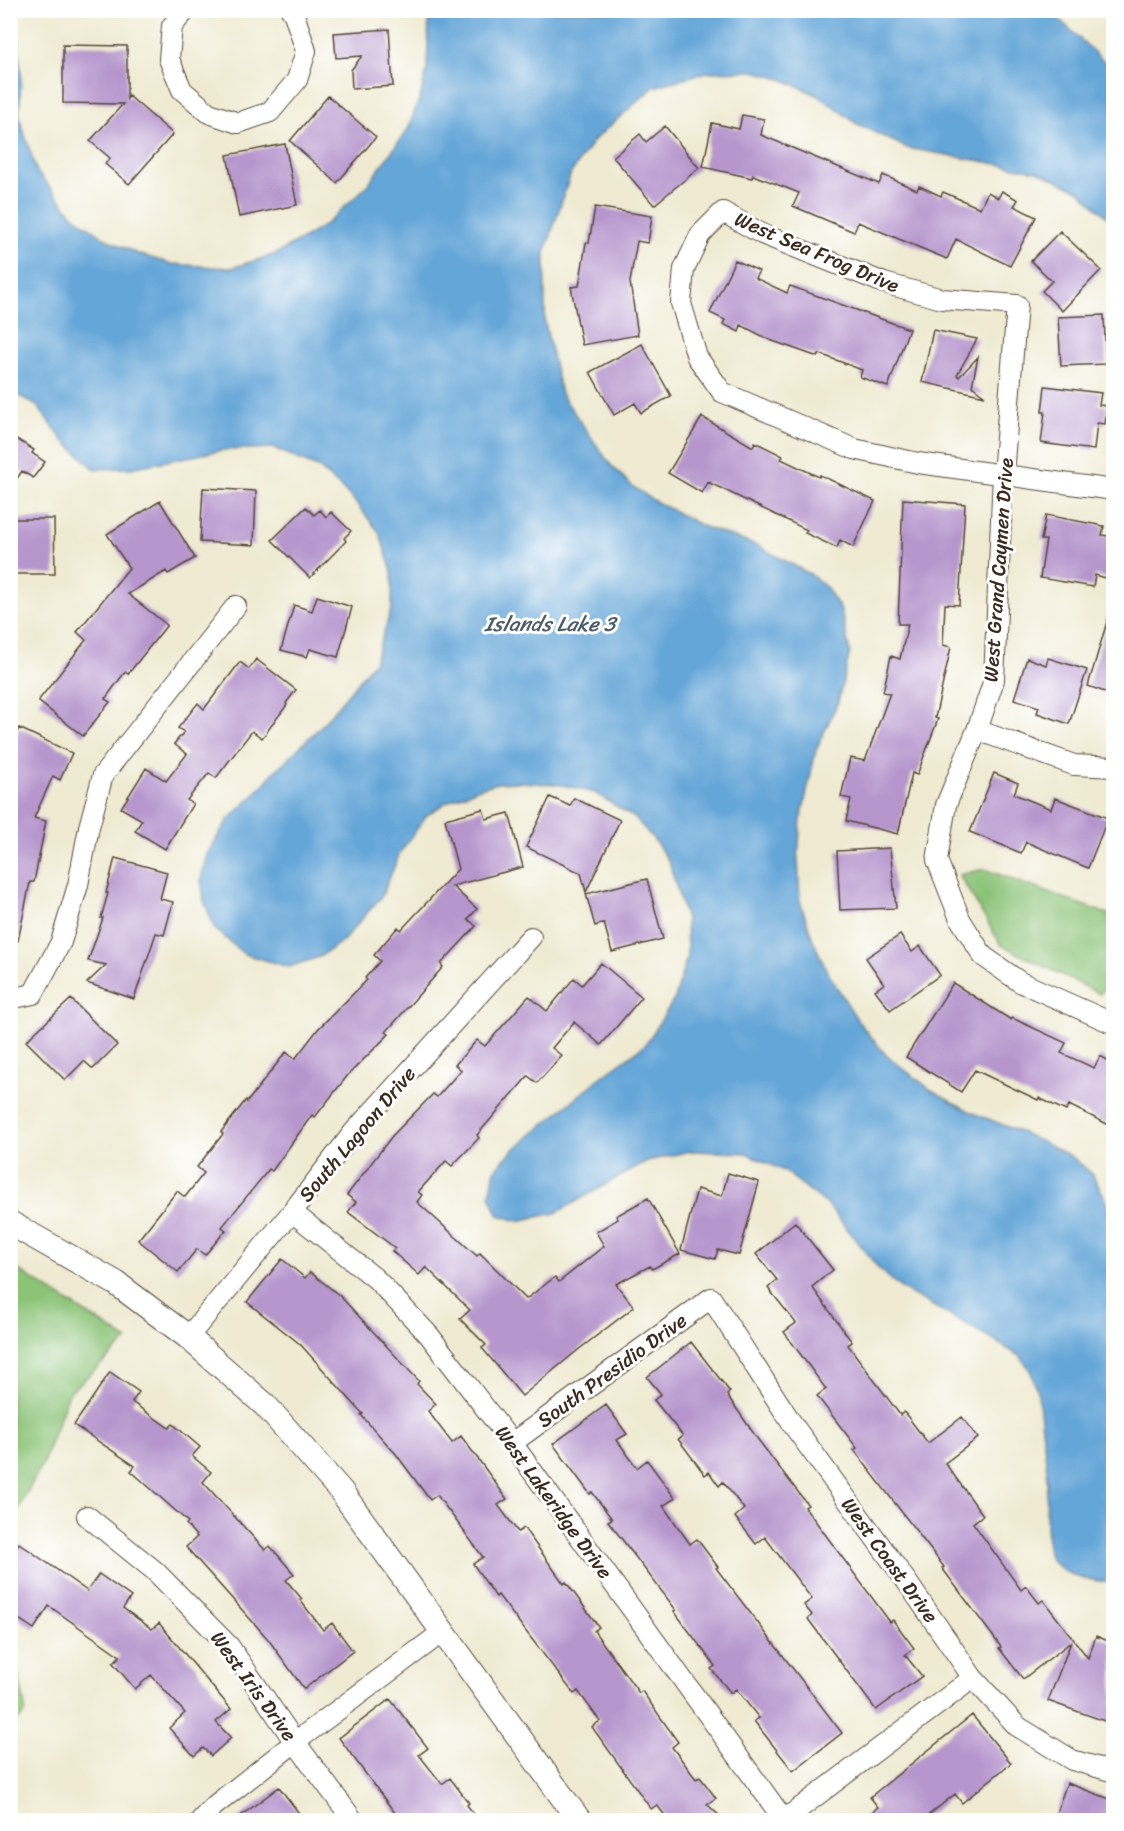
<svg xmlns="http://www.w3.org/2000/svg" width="1124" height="1831" font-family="Sriracha,sans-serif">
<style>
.green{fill:#8bc377;stroke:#63764a;stroke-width:1.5}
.water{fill:#65a6d8;stroke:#50687b;stroke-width:1.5}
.building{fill:#b696cd}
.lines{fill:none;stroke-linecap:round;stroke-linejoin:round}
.minor-casing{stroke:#564739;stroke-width:22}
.tertiary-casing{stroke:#564739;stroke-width:26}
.minor{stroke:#fff;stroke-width:20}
.tertiary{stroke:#fff;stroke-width:24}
.labels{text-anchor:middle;stroke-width:6;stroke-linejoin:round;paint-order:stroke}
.street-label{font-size:20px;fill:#3b2a1e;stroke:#fff}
.water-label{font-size:21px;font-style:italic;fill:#4c5c68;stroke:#fff}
</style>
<rect width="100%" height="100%" fill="#fff"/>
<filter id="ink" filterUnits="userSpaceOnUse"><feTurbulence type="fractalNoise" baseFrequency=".0167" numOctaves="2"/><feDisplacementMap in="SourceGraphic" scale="12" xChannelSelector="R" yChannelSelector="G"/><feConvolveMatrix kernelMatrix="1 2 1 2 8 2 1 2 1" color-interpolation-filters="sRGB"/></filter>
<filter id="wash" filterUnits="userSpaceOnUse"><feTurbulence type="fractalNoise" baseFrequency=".008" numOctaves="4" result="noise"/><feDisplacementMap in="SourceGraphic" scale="24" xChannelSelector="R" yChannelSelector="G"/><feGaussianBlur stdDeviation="1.35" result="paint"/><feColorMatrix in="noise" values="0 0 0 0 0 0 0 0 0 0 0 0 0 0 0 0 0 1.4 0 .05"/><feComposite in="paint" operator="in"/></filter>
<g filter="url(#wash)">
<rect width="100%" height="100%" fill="#efead1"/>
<path class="green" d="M984,869L1113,916V977L1100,994L1001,945L959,875Z
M11,1265L128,1340L69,1393L43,1463L11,1523Z
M11,1659L17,1666L26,1712L11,1727Z"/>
<path class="water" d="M10,11H13L15,18L21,75L19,117L37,172L74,216L106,239L138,254L172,264L231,268L276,254L309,235L327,223L366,187L408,129L421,94L427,69L429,11H1045L1058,18L1113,70V223L1080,191L1037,171L907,148L857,124L819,96L784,80L754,71L707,72L654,87L595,139L571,173L545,253V323L561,394L610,464L631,485L653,500L702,526L758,546L810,574L827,588L841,610L850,652L838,702L816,750L801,819L798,858L800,901L813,940L827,971L858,1021L887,1056L930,1089L971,1112L1023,1133L1071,1156L1092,1174L1107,1201L1110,1227L1109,1284L1114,1326L1113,1583L1084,1579L1063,1571L1051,1560L1048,1549L1046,1527L1047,1470L1038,1395L1031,1372L1021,1357L987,1336L902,1289L879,1269L828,1205L784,1171L746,1153L691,1151L647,1161L556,1213L518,1221L498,1215L490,1195L495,1169L514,1149L605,1074L646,1044L675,998L687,956L686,920L669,862L655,841L635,818L595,793L563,785L520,782L498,783L477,789L447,802L426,816L400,853L382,896L343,941L319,957L289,967L244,954L215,929L204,901L201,880L207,854L228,820L253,796L274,772L321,726L374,662L392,607V572L379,532L351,497L319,468L273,448L224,450L131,468L95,469L63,440L37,406L11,391Z"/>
<g id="blocks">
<path class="building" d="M389,29L393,86L352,89L351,70L362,56L336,58L334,33Z
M63,45L127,46V99L129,96L173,134L129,184L105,164L110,158L90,141L123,104L63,103Z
M328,96L376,137L337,183L290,141Z
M742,115L764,119L761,135L879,184L883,175L917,190L919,186L941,196L943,192L980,208L988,192L998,198L1002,191L1018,200L1014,206L1036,217L1010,266L956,239L947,259L858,222L854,232L793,206L799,193L753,175L752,178L703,167L712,123L739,129Z
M665,126L699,168L654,205L613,157L640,134L646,142Z
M285,144L297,205L239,217L227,155Z
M595,207L652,216L648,243L637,241L630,282L638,335L582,345L571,287L579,286L586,243H589Z
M1060,231L1101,270L1062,311L1042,291L1052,281L1031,261Z
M735,260L759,271L755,278L787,293L790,286L909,329L888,387L860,377L862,370L820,354L818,357L770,340L741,325L739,332L723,324L725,320L710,313Z
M1104,315L1106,364L1061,366L1058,317Z
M933,330L977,339L957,375L959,377L978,357L972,386L985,396L922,382Z
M642,344L671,396L641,413L635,403L614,415L590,372Z
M1045,386L1101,393L1099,405L1107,406L1105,424L1097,423L1094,450L1041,443L1045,412H1042Z
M702,417L753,447L755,442L783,456L781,459L819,477L820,475L875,501L853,547L840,540L837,548L805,533L807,530L708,482L702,493L668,473Z
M10,435L34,450L32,453L45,462L33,478L22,471L10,489Z
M203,488L256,491L254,545L200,542Z
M903,499L965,504L959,605L945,604L943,645L951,647L935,718L938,719L917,775L912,773L898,834L846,821L851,799L841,797L850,758L865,761L890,693L883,692L891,656L900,659L908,624H898Z
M160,501L195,558L168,574L166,571L128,594L167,625L128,674L125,672L105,699L110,702L83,736L38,701L86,640L77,632L129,568L107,534Z
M306,507L314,515L320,510L326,517L331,512L351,531L344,538L346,541L310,578L272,540Z
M1046,515L1104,526L1102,535L1113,537V580L1095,575L1093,587L1040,578L1046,540H1041Z
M10,519H54L55,574H10Z
M317,596L352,607L338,657L310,649L307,657L281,650L294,605L312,611Z
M1109,615L1113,616V695L1088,686Z
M1027,658L1046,665L1048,658L1087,670L1069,724L1037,713L1039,707L1014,699Z
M256,659L296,690L286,703L287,705L262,738L252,731L216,778L209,773L187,800L193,804L165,849L135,831L142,820L121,808L146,768L166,781L187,754L174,744L184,732L178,728L198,703L204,709L240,662L249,669Z
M19,728L72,753L60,780L53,776L34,818L46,821L34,882H30L18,941L10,940V747Z
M994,773L1018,783L1014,794L1051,809L1055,798L1108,818L1088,868L1026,842L1021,853L970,832Z
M550,797L570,806L574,798L620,820L586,892L581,873L526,847Z
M483,809L486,819L509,813L523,867L452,886L477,909L468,919L476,926L441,964L443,967L386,1032L389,1034L348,1075L315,1117L312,1115L272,1171L269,1169L222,1227L226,1230L205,1255L197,1249L178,1272L138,1240L177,1191L185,1197L204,1173L197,1167L223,1134L221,1132L246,1100L247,1102L286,1052L295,1059L318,1029L367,980L365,978L380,961L374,955L398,927L401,930L458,869L445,819Z
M890,848L896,908L840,910L837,851Z
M115,858L167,872L160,899L173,902L164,935L156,933L134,999L87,983L106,965L88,961L103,918H101L108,893H106Z
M647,879L663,939L612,952L604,923L595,926L586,894Z
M900,935L912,952L920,946L940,975L890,1010L875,990L884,984L866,958Z
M601,963L642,997L601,1045L574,1022L552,1048L562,1056L537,1083L528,1076L477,1135L479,1138L452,1166L446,1161L418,1192L422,1195L417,1202L477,1256L480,1253L526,1299L555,1277L559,1282L604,1246L596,1232L618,1219L616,1216L648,1198L680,1254L652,1269L650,1266L616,1284L634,1307L578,1350L522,1396L482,1348L486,1345L460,1319L470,1310L426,1267L419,1275L392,1251L395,1248L348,1212L356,1202L347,1195L392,1136L433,1094L437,1097L461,1070L455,1065L477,1040L485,1046L529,996L547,1011L574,978L582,985Z
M953,983L1011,1020L1012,1018L1066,1043L1061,1053L1094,1068L1100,1056L1113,1063V1127L1069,1105L1066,1111L1039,1098L1038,1100L975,1070L961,1092L906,1057Z
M71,999L117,1045L93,1069L84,1061L65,1080L26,1041Z
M728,1173L759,1182L739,1255L718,1250L715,1259L681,1250L697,1189L722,1196Z
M795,1222L833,1270L812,1287L852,1342L848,1345L900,1415L904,1412L928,1443L962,1417L978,1438L945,1463L983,1515L973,1523L1021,1590L1026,1586L1039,1603L1043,1600L1088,1658L1096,1636L1113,1643V1724L1048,1701L1071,1642L1023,1679L999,1648L1001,1647L942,1568L944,1567L854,1450L857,1448L817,1396L826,1389L784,1332L796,1323L768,1288L777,1280L756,1254Z
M282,1259L305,1278L310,1272L340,1296L419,1381L417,1384L436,1404L428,1411L452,1443L461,1436L481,1463L507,1499L498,1505L518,1532L524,1528L564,1584L566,1582L599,1627L594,1631L639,1693L642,1691L678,1742L672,1747L696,1779L700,1777L716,1798L707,1804L725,1821H669L657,1805L651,1809L592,1727L600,1721L578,1691L574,1694L498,1595L496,1597L473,1564L483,1557L437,1495L430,1500L396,1454L361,1415L363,1414L300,1344L247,1302Z
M691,1342L730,1392L727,1395L759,1441L808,1505L805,1507L890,1622L893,1620L914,1648L905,1655L922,1676L876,1710L808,1619L812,1615L804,1605L812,1599L765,1537L756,1544L735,1517L744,1509L723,1482L719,1486L709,1472L705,1475L678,1439L683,1436L654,1400L661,1394L647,1377Z
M110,1372L139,1392L132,1402L169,1428L173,1424L200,1447L192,1456L211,1472L203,1482L265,1550L270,1546L294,1574L286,1580L302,1599L300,1600L323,1630L332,1623L353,1651L304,1689L268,1639L186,1547L197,1537L186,1524L188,1522L131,1471L135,1466L74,1425Z
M606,1405L627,1434L617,1440L637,1468L647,1460L675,1498L663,1506L690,1544L697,1539L718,1567L716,1568L842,1733L793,1771L754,1721L759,1718L736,1689L731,1693L711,1669L715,1666L674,1611L676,1610L608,1521L612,1519L592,1492L590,1494L553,1444Z
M19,1543L87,1591L99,1574L131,1597L123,1608L152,1629L159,1623L231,1709L216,1722L231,1738L211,1756L203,1748L194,1756L169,1728L185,1713L151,1675L135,1689L113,1663L120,1656L49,1606L34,1629L10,1613V1556Z
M390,1699L428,1748L419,1755L442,1784L450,1778L469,1803L467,1805L479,1821H401L339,1738Z
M972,1715L1011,1763L962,1803L955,1794L921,1821H860L878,1807L870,1797Z
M1067,1783L1113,1800V1821H1053Z
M279,1787L305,1821H234Z"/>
</g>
</g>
<g filter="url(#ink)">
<use href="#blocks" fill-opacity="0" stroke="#564739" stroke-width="1.5"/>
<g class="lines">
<g class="minor-casing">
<path id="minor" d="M186,10L172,26L169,59L182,90L209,113L238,123L270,112L297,80L306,51L294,14L291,10
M1114,490L918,463L854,449L722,392L697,357L681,303L684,269L700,235L723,212L762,234L884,283L942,299L1017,305L1003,474L994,680L977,730L946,805L937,860L960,919L983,956L1020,982L1114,1024
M977,730L1074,765L1114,767
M10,999L33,994L61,942L78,885L89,827L103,775L236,606
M292,1212L376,1279L429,1335L512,1443L784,1820L973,1678
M188,1337L292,1212L353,1133L531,937
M512,1443L711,1298L793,1425L907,1582L973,1678L1017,1726L1072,1760L1114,1772
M87,1516L155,1571L229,1646L295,1742L353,1820
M201,1820L214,1806L295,1742L444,1631"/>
</g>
<g class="tertiary-casing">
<path id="tertiary" d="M10,1223L116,1283L188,1337L265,1405L341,1491L579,1820"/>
</g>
<use href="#minor" class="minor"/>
<use href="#tertiary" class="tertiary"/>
</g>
</g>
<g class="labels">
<g class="street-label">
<text transform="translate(817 252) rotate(23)" y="7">West Sea Frog Drive</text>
<text transform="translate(998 570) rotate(-86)" y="7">West Grand Caymen Drive</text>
<text transform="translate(357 1134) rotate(-50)" y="7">South Lagoon Drive</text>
<text transform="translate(612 1370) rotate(-36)" y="7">South Presidio Drive</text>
<text transform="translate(554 1502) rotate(54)" y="7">West Lakeridge Drive</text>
<text transform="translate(890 1560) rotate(54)" y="7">West Coast Drive</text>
<text transform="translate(254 1686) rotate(54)" y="7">West Iris Drive</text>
</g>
<g class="water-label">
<text x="550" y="631">Islands Lake 3</text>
</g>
</g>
<rect width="1124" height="1831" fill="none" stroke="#fff" stroke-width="36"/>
</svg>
